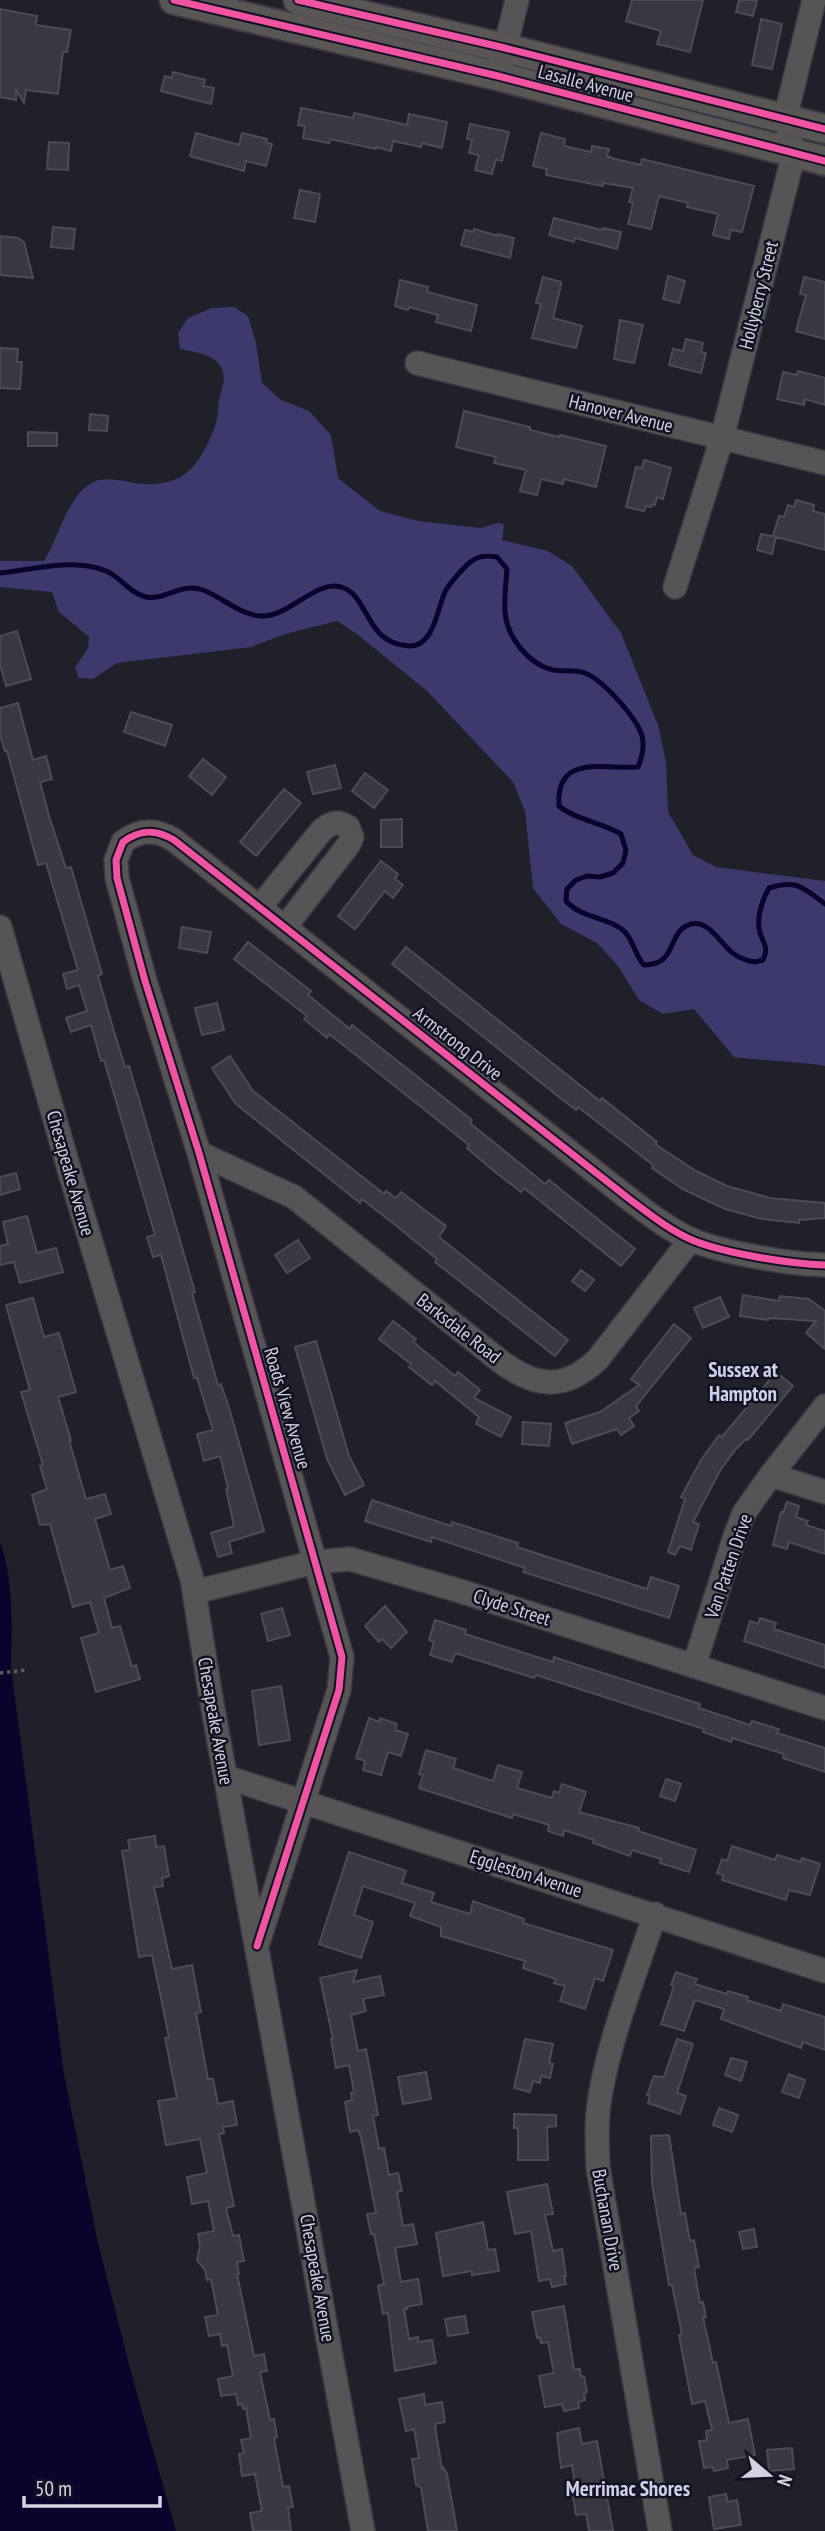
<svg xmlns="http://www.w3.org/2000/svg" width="825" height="2531" font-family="'PT Sans Narrow',sans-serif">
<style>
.green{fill:#3d396c}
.water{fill:#0b032c}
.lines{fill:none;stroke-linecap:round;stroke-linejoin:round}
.stream{stroke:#0b032c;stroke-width:5}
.building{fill:#383841;stroke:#4c4c55;stroke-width:2}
.minor-casing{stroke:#3a3943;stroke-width:26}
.major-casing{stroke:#3a3943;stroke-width:32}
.path{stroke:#5a595a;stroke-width:3.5;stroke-dasharray:3.5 3.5;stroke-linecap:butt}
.minor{stroke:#575455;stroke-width:23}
.major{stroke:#5a5655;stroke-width:28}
.cycleway-casing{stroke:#131224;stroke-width:11}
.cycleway{stroke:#f153a3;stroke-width:7}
.labels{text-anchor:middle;stroke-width:5;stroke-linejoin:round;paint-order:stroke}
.street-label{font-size:19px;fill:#d2d3e0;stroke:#131224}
.neighbourhood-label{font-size:21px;font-weight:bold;fill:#cfd0ea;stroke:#131224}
</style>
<rect width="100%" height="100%" fill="#201f2a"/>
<path class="green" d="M234,307L248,316L256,343L262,383L281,400L309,411L331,435L338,478L380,511L418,521L481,528L498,523L504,524L502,540L548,551L572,566L621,633L658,725L666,762L668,812L693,855L716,867L825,881V1066C795,1061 764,1061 734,1057L694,1009L663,1014L639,1000L618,966L597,943L561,924L533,888L525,811L513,782L427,691L357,634L337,621L285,634L251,647L117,663L93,679L79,678L75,668L88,648L89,637L59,612L52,592L0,587V561H44C59,537 65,501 90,484C105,474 127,483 143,484C152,485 165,483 174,480C194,474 209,444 215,426C218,418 218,408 219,400C222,387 228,376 219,364C210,353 193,352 180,349L178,333L188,318L212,308Z"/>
<path class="water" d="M0,1542C14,1580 12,1626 11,1667L64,2074L98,2243L132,2376L176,2531H0Z"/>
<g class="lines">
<path class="stream" d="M0,573C32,570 75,557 106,571C121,577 129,593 146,597C164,601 181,582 203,590C222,597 240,615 261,616C291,617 317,577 344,588C369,598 366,644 409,646C434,647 437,609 445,592C449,584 455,578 461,571C473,558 479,554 497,557L507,569C506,583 504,598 505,612C507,637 528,664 553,670C563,672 576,669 585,673C603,680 637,718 642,736C645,747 642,757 638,767C608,770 555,752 559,806C576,820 601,822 621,834L626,850L623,863L613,873L600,877L587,876L576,880L567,889L566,901C582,919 610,917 625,932C634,942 635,955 644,965C679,965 666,931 691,924C709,919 721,945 734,954C741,959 748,961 755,962L763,960C769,948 764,944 760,933C756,918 762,900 769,888C798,879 803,888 825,904"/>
</g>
<path class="building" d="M632,0H703L690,52L657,44L661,31L626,21Z
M739,0H757L753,16L736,12Z
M0,9L37,16L36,25L71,30L67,52H63L58,94L26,90L24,103L16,90V100L0,97Z
M761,19L782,24L772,69L752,65Z
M173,72L205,80L203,86L214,88L211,104L161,91L165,76L172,78Z
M301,108L353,118L354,113L407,125L409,114L447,122L442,148L422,143L421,147L393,141L391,151L376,147V149L330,139L329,143L303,138L305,126L298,125Z
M470,124L509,132L502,161L496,159L492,174L475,170L479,155L469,153L472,140L467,139Z
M196,133L239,145L242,133L267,139L266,142L272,144L266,166L246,161L244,171L190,156Z
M541,133L565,139L564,146L591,152L592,146L609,149L607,156L615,159L641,165L642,159L754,186L742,232L731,230L729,239L713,235L718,214L687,207L688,203L659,196L651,229L628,224L633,203L629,202L633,188L603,183V186L546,175L547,169L533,166Z
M49,142L69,143L68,170L47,169Z
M300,190L320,194L315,222L294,218Z
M554,218L602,230L603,228L621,232L617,249L575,238L574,242L549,235Z
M53,227L75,229L73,249L51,247Z
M474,229L498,236V234L514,238L510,258L461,245L465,230L474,232Z
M0,236L18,238L24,242L33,278L0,275Z
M668,276L685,281L679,303L663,299Z
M543,277L561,282V285L553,318L582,326L576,348L532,338L541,304L536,303Z
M804,277L825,282V339L796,331L806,295L800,294Z
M400,280L428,287L427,292L477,305L471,331L436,322L438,315L409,307L408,310L395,306Z
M620,320L643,325L634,363L614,359Z
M686,339L703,343L701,352L706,353L701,373L669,365L673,349L683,351Z
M0,348L18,349L17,362H22L20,389L0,388Z
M798,371L825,378V405L805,399L804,405L777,399L783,372L797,375Z
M464,411L530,427V430L559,437L560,435L606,446L596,487L564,479L563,484L541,479L537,495L520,491L526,470L494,463L496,457L456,447Z
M90,414L108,416L107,431L89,430Z
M28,432L57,433V446H28Z
M644,460L671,468L663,499L657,497L655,505L652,504L651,507L646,506L644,511L626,507L636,467L642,468Z
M796,500L814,505L813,511L825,514V550L773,536L779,516L784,517L788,505L794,507Z
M761,534L776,537L772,554L757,550Z
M17,631L31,679L6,686L0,664V636Z
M18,703L33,760L46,756L52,779L40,782L49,816L66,868L71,867L102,974L98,976L113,1028L125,1067L129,1066L141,1106L195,1292L192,1293L218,1385L221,1384L230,1411L264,1531L229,1542L232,1553L218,1557L211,1533L234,1526L226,1489L228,1488L220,1456L204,1461L197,1434L213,1430L197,1378H194L161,1255L153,1257L147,1237L155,1235L104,1060L101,1061L91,1025L71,1032L66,1018L87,1011L79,985L67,989L63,974L78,970L46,863L38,865L7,751H5L0,735V708Z
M131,712L172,725L165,746L124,732Z
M203,759L226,777L212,795L189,776Z
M335,765L341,788L313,794L307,772Z
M365,773L388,790L374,808L352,791Z
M284,789L301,803L256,856L240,842Z
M402,819V847H381V820Z
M381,861L398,874L395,879L403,885L393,898L385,891L355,929L338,916Z
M182,927L211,932L207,953L179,948Z
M248,942L311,991L308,995L350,1029L352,1025L472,1120L470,1123L545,1184L549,1180L635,1249L621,1266L524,1188L521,1192L489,1167L467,1148L469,1145L362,1060L329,1034L327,1038L304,1019L307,1016L234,959Z
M406,947L600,1101L602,1098L657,1142L655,1144L696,1171L727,1186L770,1198L825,1203V1218L799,1220V1223L762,1219L725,1209L684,1190L652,1168L653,1165L578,1107L576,1110L554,1093L392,964Z
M217,1003L224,1030L202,1035L195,1008Z
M230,1056L253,1091L351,1168L384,1194L386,1191L396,1198L401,1192L446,1226L439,1237L568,1340L555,1356L435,1262L437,1259L394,1224L362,1199L360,1203L236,1104L212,1068Z
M16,1173L20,1189L0,1195V1177Z
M27,1216L37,1253L56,1248L63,1272L20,1283L14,1262L0,1265V1246L8,1244L3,1222Z
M298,1240L310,1258L287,1273L275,1255Z
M581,1270L594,1280L585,1291L572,1281Z
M743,1295L779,1301L780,1296L809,1299L825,1311V1349L806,1333L816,1321L769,1318L768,1320L740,1316Z
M720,1297L729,1317L703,1328L694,1308Z
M33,1298L44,1337L59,1333L76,1392L58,1397L71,1440H69L86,1499L105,1494L111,1514L95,1519L110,1570L123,1566L130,1588L104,1598L112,1628L120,1626L132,1667L136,1665L140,1679L96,1692L81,1638L99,1633L90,1602L73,1607L50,1524L40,1525L32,1495L47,1489L40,1466L43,1465L21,1392L30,1390L6,1305Z
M393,1321L416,1339L413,1342L455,1376L458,1372L480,1390L474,1398L511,1417L501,1437L476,1424L479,1417L435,1381L432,1385L409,1367L411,1364L379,1339Z
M674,1324L691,1338L636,1406L639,1411L629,1418L634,1426L621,1435L617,1429L572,1444L565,1423L600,1412L639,1385L631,1379Z
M316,1341L349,1456L364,1485L345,1495L327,1459L295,1347Z
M776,1372L793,1386L748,1440L746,1439L736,1449L721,1469L693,1522L699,1524L691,1550L680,1546L675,1555L668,1552L685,1499L681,1497L701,1460L719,1435L722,1437Z
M523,1422L551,1424L549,1446L522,1444Z
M372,1500L451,1526L452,1522L518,1543L517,1547L647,1589L651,1577L679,1586L669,1618L523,1572L525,1568L432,1537L431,1542L365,1521Z
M787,1502L799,1506L796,1517L808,1521L806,1525L825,1531V1554L789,1542L787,1549L773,1545L781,1512L783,1513Z
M385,1606L407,1632L391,1648L382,1639L379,1642L365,1626Z
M282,1608L290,1635L268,1641L261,1614Z
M760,1618L776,1623L774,1629L825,1645V1668L744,1641L750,1621L758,1624Z
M435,1620L466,1630L465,1634L553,1662L554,1657L581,1666L700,1704L699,1708L750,1725L752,1721L779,1729L777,1733L825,1748V1772L783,1758L784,1754L732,1738L731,1742L703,1732L704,1729L536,1675L534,1678L455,1653L452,1662L430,1655L434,1642L429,1640Z
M281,1686L290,1740L259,1745L252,1691Z
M369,1718L379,1722L380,1718L397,1724L395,1730L408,1734L401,1756L388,1752L381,1775L363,1770L365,1761L356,1758Z
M426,1750L456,1759L453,1768L493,1781L498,1765L522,1772L517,1788L552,1798L554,1791L559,1793L562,1784L586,1792L579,1812L639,1828L638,1831L696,1850L689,1872L660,1863L661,1859L632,1850L630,1856L593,1843L594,1840L564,1830L563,1836L548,1831L549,1825L513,1814L512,1818L419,1788L423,1775L419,1774Z
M666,1779L681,1784L675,1801L660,1796Z
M155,1836L156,1847L164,1846L169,1876L162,1878L163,1886L154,1887L172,1969L192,1965L201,2012L196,2013L208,2079H213L218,2104L233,2101L237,2125L223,2127L224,2133L219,2134L234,2206L226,2208L233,2236L239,2235L244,2261L237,2262L239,2274H237L254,2356L264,2354L267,2371L260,2372L270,2420L274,2419L277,2437L274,2438L283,2487L289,2486L293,2507L288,2508L291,2531H253L250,2513L262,2511L255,2474L242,2476L239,2454L244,2453L241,2440L251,2438L246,2408L243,2409L242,2404L238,2405L236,2394L221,2396L218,2379L233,2376L227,2345L222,2346L220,2334L209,2336L205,2317L218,2315L211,2279L207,2280L205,2270L197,2260L200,2246L198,2234L214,2231L208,2201L192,2204L187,2177L207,2173L200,2139L166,2145L158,2101L177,2098L165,2038L169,2037L152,1955L139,1957L122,1851L130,1850L128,1840Z
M732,1846L775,1860L777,1855L801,1862L802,1858L820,1864L810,1895L789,1890L786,1900L722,1880L723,1875L717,1873L722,1859L727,1861Z
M349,1852L406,1871L402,1883L434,1893L431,1902L470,1914L473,1901L524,1919L523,1923L613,1950L603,1981L595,1978L585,2009L560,2001L565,1986L554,1983L556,1979L523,1968L525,1961L441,1936V1927L410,1916L415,1903L363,1886L354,1915L373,1922L361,1958L319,1944Z
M357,1970L353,1982L380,1976L384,1995L363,1999L366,2011L351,2015L358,2051L366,2049L378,2115L373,2116L379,2149L384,2148L389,2175L398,2173L402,2191L397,2192L403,2226L413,2224L417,2244L395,2248L401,2282L418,2279L422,2304L406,2307L407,2309H404L409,2339L418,2337V2342L432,2340L436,2363L395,2371L388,2313L383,2314L378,2286L384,2284L374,2234H371L367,2214L376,2213L361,2137L358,2130L350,2132L345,2102L352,2100L351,2093L354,2092L349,2065L336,2068L331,2039H333L320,1978Z
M676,1972L697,1979L695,1984L727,1994L728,1991L748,1997L747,2000L781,2011L783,2004L825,2017V2050L803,2042L801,2048L721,2019L724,2009L695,2000L684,2031L661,2024L674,1986L671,1985Z
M525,2039L553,2044L549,2063L553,2064L550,2078L541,2076L540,2083L533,2081L530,2092L514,2088Z
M677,2039L693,2044L677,2093L686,2096L680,2114L648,2103L650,2096L647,2095L654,2076L664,2077Z
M731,2058L747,2062L741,2081L725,2075Z
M426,2072L431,2099L403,2104L398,2077Z
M789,2074L805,2080L799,2098L782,2092Z
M719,2108L738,2115L732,2132L713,2125Z
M514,2114L556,2115V2126L547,2127L548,2160H518V2128H514Z
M669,2135L681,2214L685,2213L690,2241L694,2240L699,2267L694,2268L700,2303L703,2302L706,2317H703L713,2363L716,2362L729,2423L748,2419L755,2455L727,2460L728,2468L714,2471L713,2467L704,2468L699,2441L707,2440L706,2431L712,2430L705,2401L692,2404L679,2335L682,2334L672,2285H669L652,2184L651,2136Z
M547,2184L553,2214L545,2215L553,2251L562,2249L566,2276H564L566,2284L552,2287L550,2279L539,2281L531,2231L515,2234L507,2192Z
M483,2222L488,2250L495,2249L499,2271L472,2275V2271L443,2276L436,2233Z
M754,2229L757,2247L743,2249L739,2232Z
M564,2306L574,2370L580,2369L581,2377L584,2376L587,2392L584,2393L585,2400L578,2402L579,2408L564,2411L562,2404L545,2407L539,2376L554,2373L548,2342L541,2343L540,2337L537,2338L532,2312Z
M465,2316L468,2333L448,2336L445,2319Z
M424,2394L425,2405L442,2402L445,2422L435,2424L437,2439L442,2469L444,2468L447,2474L457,2531H428L421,2488L416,2485L412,2459L419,2458L414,2429L406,2431L399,2399Z
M579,2428L582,2444L597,2441L613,2531H589L586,2514L576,2515L573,2497L577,2496L572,2465L561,2468L557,2433Z
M792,2448L794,2469L769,2471L767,2450Z
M726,2494L728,2502L737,2500L741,2525L714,2529L709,2497Z"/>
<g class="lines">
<g class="minor-casing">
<path id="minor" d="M501,65L517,0
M417,363L825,463
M675,587L722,438L794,153L785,119L814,0
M260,907L322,830C331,823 337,820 348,827L352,837L349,844L285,927
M0,927L69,1169L192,1579L211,1698L363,2531
M199,1153L294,1197L500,1361C536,1388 565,1391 598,1359L691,1239
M771,1475L825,1492
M195,1592L315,1562L350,1559L460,1591L825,1708
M694,1666L735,1536L744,1513L771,1475L825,1406
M226,1777L825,1971
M655,1914C636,1972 612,2031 601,2091C596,2116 597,2141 598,2167L660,2531
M257,1946L339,1690L342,1657L199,1153L145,981L117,878L116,860L123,842C140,829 156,829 174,840L628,1198C648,1213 669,1230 692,1240C723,1253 790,1264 825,1265"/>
</g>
<g class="major-casing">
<path id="major" d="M174,0L498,76L825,161
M298,0L505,48L825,129"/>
</g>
<path class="path" d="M0,1673L26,1670"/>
<use href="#minor" class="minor"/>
<use href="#major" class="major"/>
<g class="cycleway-casing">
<path id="cycleway" d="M174,0L498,76L825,161
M298,0L505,48L825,129
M257,1946L339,1690L342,1657L199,1153L145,981L117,878L116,860L123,842C140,829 156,829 174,840L628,1198C648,1213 669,1230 692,1240C723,1253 790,1264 825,1265"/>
</g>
<use href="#cycleway" class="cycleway"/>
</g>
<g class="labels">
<g class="street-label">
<text transform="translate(586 83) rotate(15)" y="7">Lasalle Avenue</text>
<text transform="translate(758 295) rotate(-76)" y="7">Hollyberry Street</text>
<text transform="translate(621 413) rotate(14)" y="7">Hanover Avenue</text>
<text transform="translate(458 1043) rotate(38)" y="7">Armstrong Drive</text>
<text transform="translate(71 1173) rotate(74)" y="7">Chesapeake Avenue</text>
<text transform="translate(459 1328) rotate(38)" y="7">Barksdale Road</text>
<text transform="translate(288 1408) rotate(74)" y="7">Roads View Avenue</text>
<text transform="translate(728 1566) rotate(-71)" y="7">Van Patten Drive</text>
<text transform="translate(512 1607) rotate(18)" y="7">Clyde Street</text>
<text transform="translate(216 1721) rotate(80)" y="7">Chesapeake Avenue</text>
<text transform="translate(526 1873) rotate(18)" y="7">Eggleston Avenue</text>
<text transform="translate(608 2220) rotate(80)" y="7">Buchanan Drive</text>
<text transform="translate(318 2278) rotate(80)" y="7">Chesapeake Avenue</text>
</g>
<g class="neighbourhood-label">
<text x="743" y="1377">Sussex at<tspan x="743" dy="24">Hampton</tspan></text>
<text x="628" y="2496">Merrimac Shores</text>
</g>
</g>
<g transform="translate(769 2475) rotate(109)" stroke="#131224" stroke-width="5" paint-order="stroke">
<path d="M0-5L12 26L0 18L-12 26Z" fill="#d2d3e0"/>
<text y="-10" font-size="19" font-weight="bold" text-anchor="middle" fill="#d2d3e0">N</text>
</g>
<path d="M24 2496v10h136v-10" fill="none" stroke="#d2d3e0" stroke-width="3.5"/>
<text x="35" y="2496" font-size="21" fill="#d2d3e0" stroke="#131224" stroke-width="5" paint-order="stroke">50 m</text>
</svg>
